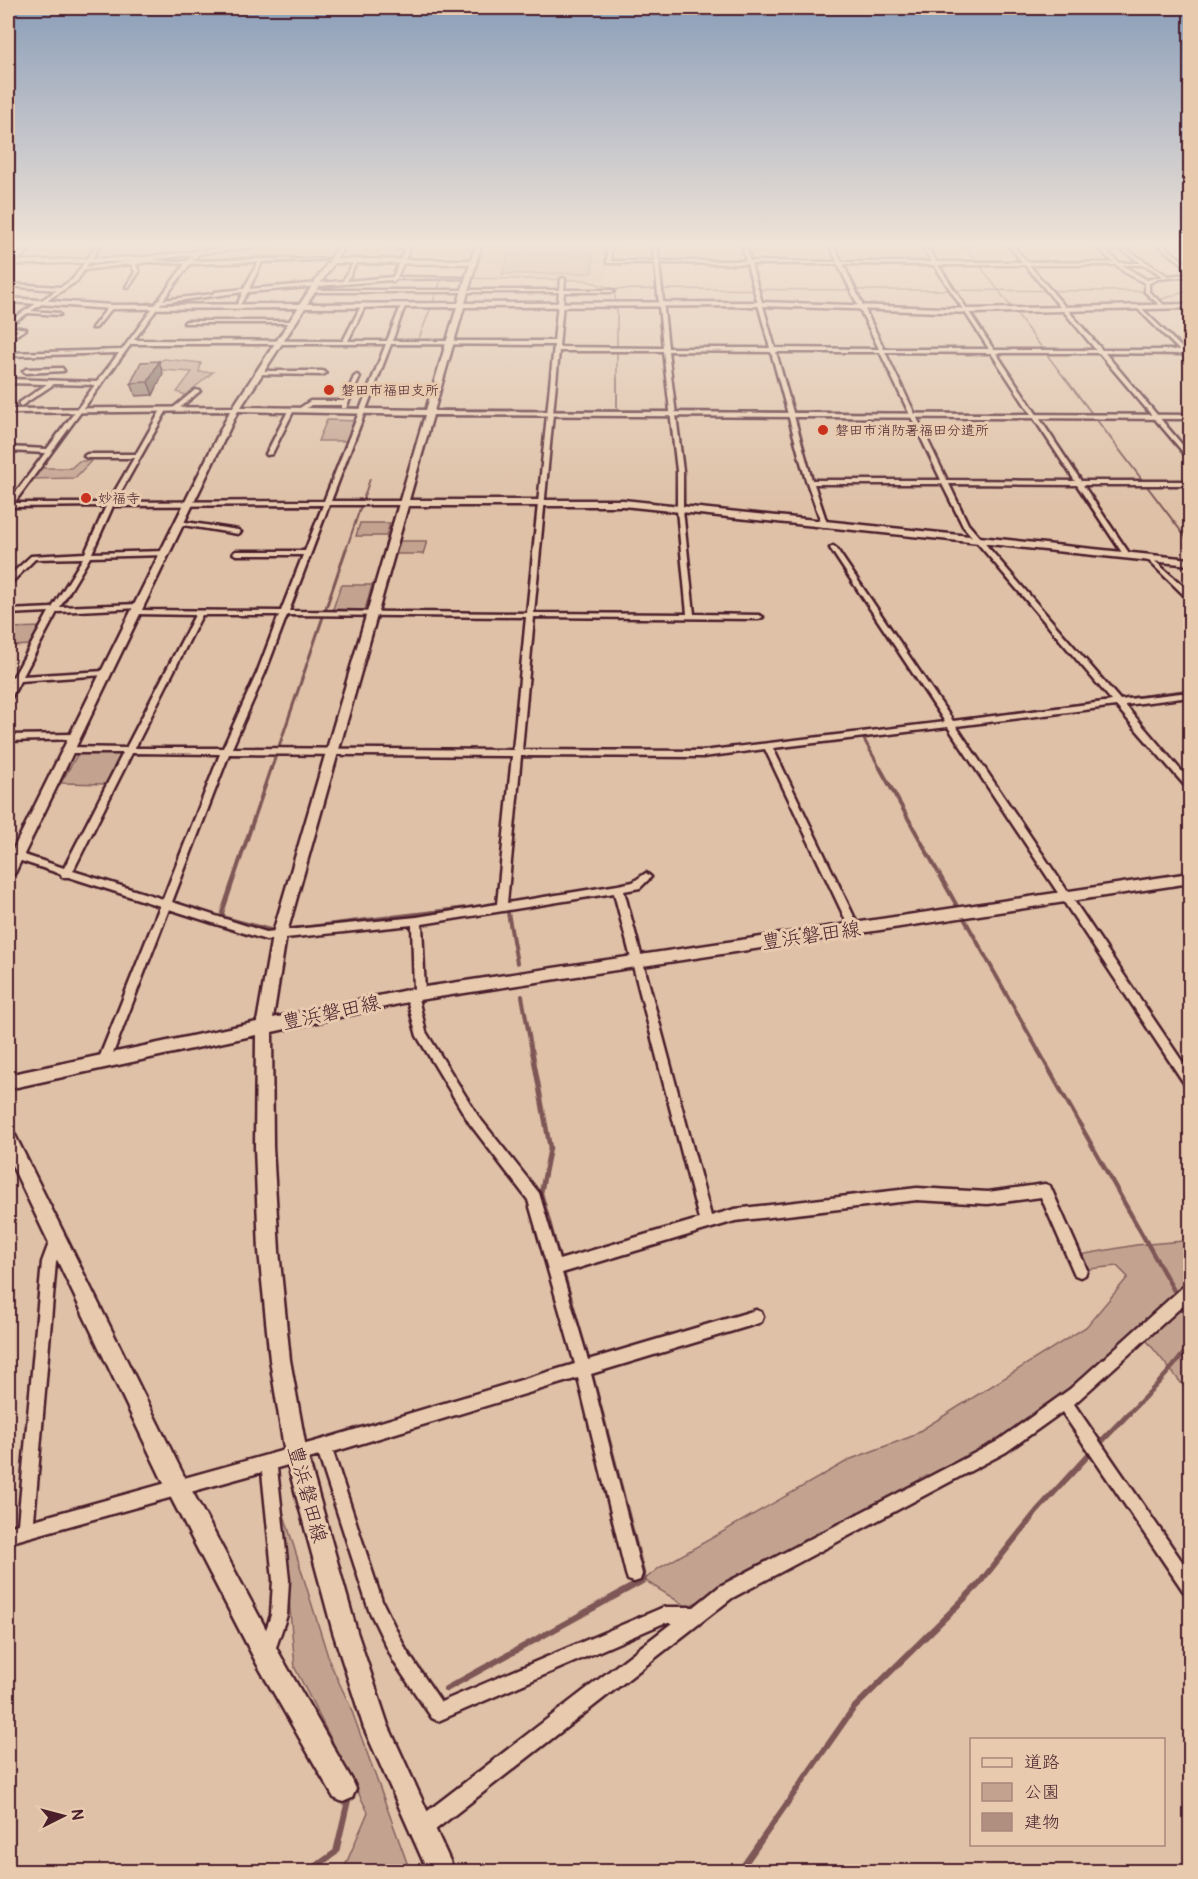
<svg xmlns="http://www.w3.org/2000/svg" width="1198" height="1879" font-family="Pangolin,'Klee One',sans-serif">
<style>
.built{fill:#d0b29b}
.green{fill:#c3a390;stroke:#86615e;stroke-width:1.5}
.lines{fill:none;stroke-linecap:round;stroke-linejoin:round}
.stream-far5{stroke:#7e5756;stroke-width:1.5}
.stream-far4{stroke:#7e5756;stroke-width:2}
.stream-far3{stroke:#7e5756;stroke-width:3}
.stream-far2{stroke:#7e5756;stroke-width:4}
.stream-far1{stroke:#7e5756;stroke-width:4.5}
.stream{stroke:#7e5756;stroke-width:6}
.street-casing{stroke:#4a1f2b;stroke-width:5}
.secondary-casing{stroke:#4a1f2b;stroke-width:5}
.primary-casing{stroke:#4a1f2b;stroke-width:4}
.street{fill:#e8cbaf;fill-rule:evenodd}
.secondary{fill:#e8cbaf;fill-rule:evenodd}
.primary{fill:#e8cbaf;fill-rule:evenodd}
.wall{fill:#977b6e;stroke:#4a1f2b;stroke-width:1.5}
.shaded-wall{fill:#7b645a;stroke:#4a1f2b;stroke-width:1.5}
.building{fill:#b08f80;stroke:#4a1f2b;stroke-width:1.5}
.poi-dot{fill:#c8321e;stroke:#e8cbaf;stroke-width:2}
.labels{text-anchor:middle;stroke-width:6;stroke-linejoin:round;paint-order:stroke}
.far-poi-label{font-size:14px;fill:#4a1f2b;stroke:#e8cbaf;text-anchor:start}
.near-street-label{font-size:20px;fill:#4a1f2b;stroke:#e8cbaf}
</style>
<rect width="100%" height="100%" fill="#dec1a7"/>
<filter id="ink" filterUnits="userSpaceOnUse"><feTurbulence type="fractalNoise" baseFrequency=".0167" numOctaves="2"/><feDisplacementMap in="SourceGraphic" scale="12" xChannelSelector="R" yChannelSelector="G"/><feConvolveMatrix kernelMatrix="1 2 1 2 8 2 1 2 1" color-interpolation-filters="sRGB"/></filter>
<g filter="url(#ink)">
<path class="built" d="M483,246H606L607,280L473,277Z"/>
<path class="green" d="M509,255H593L592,273L502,274Z
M164,359L201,363L199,372H213L186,395L177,392L192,372L145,369Z
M327,420L358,421L350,441H318Z
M79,461H91L75,478L31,479L39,468H71Z
M360,523H390L386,536H356Z
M397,541H427L423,554H393Z
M341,585H372L365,610L333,609Z
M44,627L35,645L8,646V628Z
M80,750H124L106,784L61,783Z
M1190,1236V1394L1143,1336L970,1463L687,1607L644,1580L659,1568L851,1459L910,1437L1086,1327L1128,1277L1117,1266L1080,1270L1074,1256L1136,1245L1184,1241Z
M281,1505L330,1663L350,1706L410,1871H343L368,1812L295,1668Z"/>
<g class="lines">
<path class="stream-far5" d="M965,246L1066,380
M442,278L584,280L614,289L1141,291L1153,302L1190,290
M391,280L407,279
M614,289L617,312V380
M229,293L335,285
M8,298L76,303
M119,305L162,301
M418,341L442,278"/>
<path class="stream-far4" d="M617,378V412
M1065,378L1190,543
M275,408L358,407
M443,409L1190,414
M346,550L370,479"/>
<path class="stream-far3" d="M861,734L881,770
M816,738L1190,690
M271,770L346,549"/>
<path class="stream-far2" d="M271,768L222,913L225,918L274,931
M880,768L957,906
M507,907L517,963
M965,920L1039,1052
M284,930L500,904
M522,996L532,1052"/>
<path class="stream-far1" d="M532,1050L550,1148L541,1193L560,1262
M1038,1050L1177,1296
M562,1269L585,1349
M592,1376L602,1414
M1128,1414C1142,1400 1184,1359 1190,1342C1194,1330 1187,1313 1181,1302"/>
<path class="stream" d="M1097,1446L1129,1413
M446,1689L644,1580L601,1413
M308,1872L336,1852L349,1796
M739,1872L853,1709L978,1585L1037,1511L1092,1451"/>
<g class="street-casing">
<path id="street" d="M29,246H34L13,264H9V262Z
M96,246H100L86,267L141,260L137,259L139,258L171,262L187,261L201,246H206L192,261L261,259H336L262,262L249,289L343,281L355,260L357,261L347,281L393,277L405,249H393L394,247L411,246L397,277L471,278L396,279L393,282L391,280L248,292L239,306L237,305L243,292L161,303L134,340L343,341L361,306L363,305L365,306L348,341H387L401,306L403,305L405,306L392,341H554L559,292H312L310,291L312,290H560L561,279L563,278L565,279L564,290H612L614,291L612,292H564L559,347L663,348L655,263H607V246H611V261H654L653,246H657L659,261H746L742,246H746L750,261L837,262L830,246H834L842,262H932L922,246H926L937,262H1022L1009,246H1013L1027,262L1114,263L1096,246H1101L1119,263H1141L1116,246H1121L1168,276L1190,274V276L1158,279L1149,283V292L1163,304L1161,306L1145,292V283L1123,271L1117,265H1029L1102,350H1179L1136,307L1138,305L1184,350L1190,351V353L1187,354L1189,355L1186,357L1182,354L1105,353L1190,454V459L1188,458L1099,353H996L1081,481H1190V485H1083L1131,556L1129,557H1125L1077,485L949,484L968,524L1120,700L1190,692V697L1125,705L1190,781V789L1187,788L1116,706L956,726L1190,1073V1087L1186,1086L948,727L773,748L860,929L859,932H851L850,929L765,749L703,757L521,756L507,903L618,885L633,882L646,873L651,877L640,888L624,891L711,1216L735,1209L917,1188L988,1192L1045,1184L1050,1186L1085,1265L1087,1270L1085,1275L1080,1277L1075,1275L1041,1197L988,1204L917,1200L735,1221L562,1273L588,1360L756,1310L761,1312L763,1317L761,1322L756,1324L591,1374L642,1574L640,1580L634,1582L628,1580L626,1574L578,1378L333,1452L382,1601L406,1650L441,1702L664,1607H694L720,1586L996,1442L1070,1389L1185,1285L1190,1283V1299L1074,1404L1190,1573V1594L1184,1592L1062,1412L1006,1452L732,1598L430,1834L423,1836L416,1834L414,1827L416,1820L672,1623H664L438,1721L432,1718L394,1662L369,1610L319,1456L277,1468L289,1580L287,1615L273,1656L267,1658L261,1656L259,1650L271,1615L273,1580L262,1472L8,1543V1527L18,1524L42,1262L52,1235L57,1234L62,1235L64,1240L56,1262L34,1520L324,1439L575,1364L528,1200L470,1124L417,1036L406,995L408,992L414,991L412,925L266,940L169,909L110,1061L108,1065L104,1066L100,1065L98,1061L160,906L69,877H62L61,874L12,858L10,856L15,852L64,868L123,753H67L63,750L67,747L126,748L195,615L136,614L132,612L133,610L281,611L303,555H236L233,553L236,551H305L323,505L113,506L92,553L165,551L168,553L165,555L90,557L60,607L139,604L143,606L139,608L57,612L23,676L104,671L108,673L104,675L20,681L11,698H8V689L12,681H8V678L14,676L49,612L8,614V610L52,608L83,558L35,559L11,583H8V577L31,556L85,553L106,506L8,507V503L45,453L8,451V447L47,449L95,385L54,384L21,406L19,405V403L47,384L8,383V379L97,382L119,353L8,356V353L122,350L185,264L149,262L136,264L139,272L128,288L126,287L135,272L131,264L84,270L77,281L31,311L58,313L60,315L28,313L8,325V322L57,290L8,286V284L61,287L73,279ZM258,262L244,289L215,292L213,294L163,300L190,264ZM659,263L747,264L770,348H668ZM751,264H838L879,349L775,348ZM843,264L934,265L989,349H884ZM938,265H1025L1096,350H994ZM1122,265H1145L1163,276L1147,280ZM131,344H386L324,501L115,502L167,410L164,408L161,410L136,454H87L84,456L87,458H134L108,503H14ZM391,344L554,345L527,613L289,611L329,505H405L408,503L405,501H331ZM559,351H663L677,471V510L687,614L534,613ZM668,351L771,352L805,477L823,527L828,526L814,484H942L963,526L1112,701L953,721L836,548L833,546L830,548L945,722L703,751L522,750L534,617L759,619L763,617L759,615L694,614L683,510V471ZM776,352H880L941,480H812ZM885,352L991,353L1075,481L947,480ZM202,615H279L257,673L223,748H135ZM287,615L526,617L513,750L232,748L265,673ZM132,753L220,754L163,899L73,871ZM229,754L512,756L497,904L417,917L266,932L172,902ZM614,893L699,1219L559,1260L539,1193L478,1116L426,1032L418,998L424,997L425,994L422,924Z
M1159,246H1164L1190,266V269Z
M109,306L113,307L96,328H92Z
M186,321H290L292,322L290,323H184Z
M8,326L26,329L8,340V336L19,330L8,328Z
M62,368L64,371L26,373L23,371L26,369Z
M257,371H323L326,373L323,375L255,374Z
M357,375L360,377L346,408H342V405H311L302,411L297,410L310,401H344L354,377Z
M195,390L200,391L176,411H172V409Z
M289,409L294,410L272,454L267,455L266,454Z
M179,521L238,530L241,532L238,534L177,524V522Z
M1149,556L1190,592V598H1187L1147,559L1145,558Z
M74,734L78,737L77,739L8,741V735Z"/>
</g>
<g class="secondary-casing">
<path id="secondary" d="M339,246H345L336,259L471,260L475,246H481L465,303L760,302L973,309L1190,304V308L973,313L760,306L464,307L434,411L1190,415V419L433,415L409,500H623L1190,559V565L623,506H408L286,936L273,1018L412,989L1190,873V883L412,1001L272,1032L273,1147L279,1251L290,1360L307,1454L357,1632L388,1725L455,1872H428L364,1728L333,1632L285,1454L270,1360L259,1251L255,1147L256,1035L8,1089V1075L257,1022L272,936L425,415L238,411L15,873L8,878V860L230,411L8,413V409L233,407L298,308L112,309L8,302V298L112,305L300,304ZM334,263L470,264L458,303L307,304ZM457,307L426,410L241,407L305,308Z
M8,1131L14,1133L185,1478L275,1646L352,1780L356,1789L352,1798L343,1802L334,1798L257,1664L169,1494L8,1157Z"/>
</g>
<g class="primary-casing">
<path id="primary" d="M240,246H265L142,261L8,265V261L142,257Z"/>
</g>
<use href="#street" class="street"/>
<use href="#secondary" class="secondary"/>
<use href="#primary" class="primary"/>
</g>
<path class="wall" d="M163,374L153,395L136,396L131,383Z"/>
<path class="shaded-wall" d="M159,361L163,374L153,395L148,382Z"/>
<path class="building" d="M159,361L148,382L131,383L141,362Z"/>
</g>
<linearGradient id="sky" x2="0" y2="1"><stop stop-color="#8b9eb9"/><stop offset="0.48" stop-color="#f0e3d7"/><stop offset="1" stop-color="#f0e3d7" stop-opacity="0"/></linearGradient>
<rect width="1198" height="509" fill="url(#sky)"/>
<g class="poi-dot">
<circle cx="329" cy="390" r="6"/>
<circle cx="823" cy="430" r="6"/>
<circle cx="86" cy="498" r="6"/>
</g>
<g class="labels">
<g class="far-poi-label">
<text x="341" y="395">磐田市福田支所</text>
<text x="835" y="435">磐田市消防署福田分遣所</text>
<text x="98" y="503">妙福寺</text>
</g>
<g class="near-street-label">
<text transform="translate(811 935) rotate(-8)" y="7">豊浜磐田線</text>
<text transform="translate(331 1012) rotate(-12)" y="7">豊浜磐田線</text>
<text transform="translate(308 1494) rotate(75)" y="7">豊浜磐田線</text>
</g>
</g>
<rect width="1198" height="1879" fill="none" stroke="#e8cbaf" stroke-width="30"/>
<rect x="15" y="15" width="1168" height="1849" fill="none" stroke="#4a1f2b" stroke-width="2" filter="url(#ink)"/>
<rect x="970" y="1738" width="195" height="108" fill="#e8cbaf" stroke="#a9867a" stroke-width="1.5"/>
<rect x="982" y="1758" width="30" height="9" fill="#e8cbaf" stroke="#a9867a" stroke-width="1.5"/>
<text x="1024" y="1768" font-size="18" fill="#4a1f2b">道路</text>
<rect x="982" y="1783" width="30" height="18" fill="#c3a390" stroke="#a9867a" stroke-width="1.5"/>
<text x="1024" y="1798" font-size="18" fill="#4a1f2b">公園</text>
<rect x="982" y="1813" width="30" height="18" fill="#b08f80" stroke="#a9867a" stroke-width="1.5"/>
<text x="1024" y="1828" font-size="18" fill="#4a1f2b">建物</text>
<g transform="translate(63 1816) rotate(84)" stroke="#e8cbaf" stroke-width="4.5" paint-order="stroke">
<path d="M0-4.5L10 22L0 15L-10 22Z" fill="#4a1f2b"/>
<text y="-9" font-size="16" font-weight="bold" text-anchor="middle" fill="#4a1f2b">N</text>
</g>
</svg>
